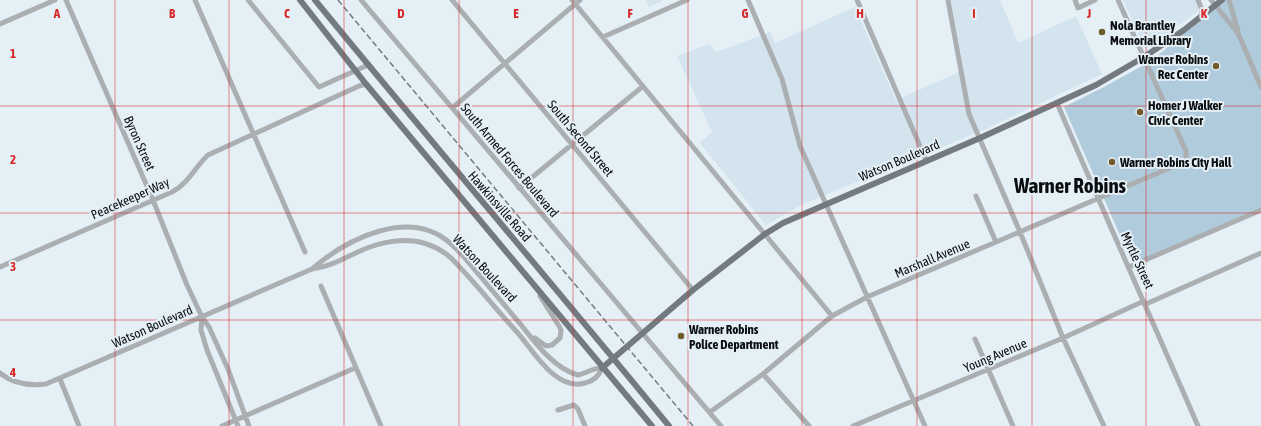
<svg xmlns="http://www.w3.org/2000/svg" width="1261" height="426" font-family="'Asap Condensed',sans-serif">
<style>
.built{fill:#d3e4ef}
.green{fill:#afcbdc}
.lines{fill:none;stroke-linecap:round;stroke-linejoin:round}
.minor{stroke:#abafb2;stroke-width:5}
.major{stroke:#737b80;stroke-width:6}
.rail{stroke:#747b7f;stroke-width:1.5;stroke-dasharray:6 3;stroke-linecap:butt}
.grid{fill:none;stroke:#d62828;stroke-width:1;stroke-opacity:0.55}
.poi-dot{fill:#705a2a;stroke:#e5eff6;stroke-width:1.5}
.labels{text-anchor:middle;stroke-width:4;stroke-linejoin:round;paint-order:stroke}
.poi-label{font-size:13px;font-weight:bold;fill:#090d0f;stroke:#e5eff6;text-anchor:start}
.street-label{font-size:13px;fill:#090d0f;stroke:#e5eff6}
.town-label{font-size:21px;font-weight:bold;fill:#090d0f;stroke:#e5eff6}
.grid-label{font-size:13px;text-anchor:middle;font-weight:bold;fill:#d62828;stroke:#e5eff6;stroke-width:4;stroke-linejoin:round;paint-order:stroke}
</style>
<rect width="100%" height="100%" fill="#e5eff6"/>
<path class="built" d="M646,0H664L649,7Z
M951,0H1000L1018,43L1076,16L1102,74L986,129L803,204L766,225L700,143L712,132L677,56L709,44L717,52L770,32L775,43L855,7L896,100L964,70Z
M1123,0H1195L1200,10L1145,49Z"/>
<path class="green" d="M1225,0H1261V209L1133,265L1064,107L1104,87L1151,61Z"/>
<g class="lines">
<path class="minor" d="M66,0L153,200L187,285L202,317L209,327L228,369L249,426
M195,0L305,252
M248,0L319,87L368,65
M361,0L721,426
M452,0L693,290
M572,0L832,316
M748,0L782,79L800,146L925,426
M857,0L926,160
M948,0L969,114L1020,232L1063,338L1104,426
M1075,0L1078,8L1095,0
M1198,0L1202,10L1200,18
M1211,0L1238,33L1261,87
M1229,0L1238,31
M0,24L55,0
M603,37L687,0
M1057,103C1103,211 1151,318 1198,426
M452,108L580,0
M519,188L642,87
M976,196L996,242
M0,267L172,192C189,183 195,167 208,155L359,86L366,84
M1129,267L1261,210
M321,286L381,426
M1146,304L1261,253
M202,317L201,330L207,350L238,426
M535,338L546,346L552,345L560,338L561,330L559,326L540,296
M975,339L1013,426
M0,373C13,384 29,386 46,384L312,269C334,266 347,256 367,248C397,237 427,237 451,258C474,281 494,307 516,331C532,348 555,392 585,383C594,381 599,376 602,368C592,368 587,373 578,375C555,369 536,344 522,326C508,309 494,293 481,277C471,266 462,253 450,243C409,207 347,239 312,269
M763,374L809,426
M60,379L79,426
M558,410L574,405L578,409L585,426
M710,412L763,374L832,316L867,297L1186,161V151L1118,0
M222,426L355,368
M853,426L1063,338L1144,301"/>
<path class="major" d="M300,0L366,84L652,426
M315,0C432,143 552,283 669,426
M602,368L693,290L765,234L783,223L980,138L1096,85L1144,57L1184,30L1222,0"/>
<path class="rail" d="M338,0L693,426"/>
</g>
<path class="grid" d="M115,0V426M229,0V426M344,0V426M459,0V426M573,0V426M688,0V426M802,0V426M917,0V426M1032,0V426M1146,0V426M0,106H1261M0,213H1261M0,320H1261"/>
<g class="poi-dot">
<circle cx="1102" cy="32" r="4"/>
<circle cx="1216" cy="66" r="4"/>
<circle cx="1140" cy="112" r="4"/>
<circle cx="1112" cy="162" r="4"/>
<circle cx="681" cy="336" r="4"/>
</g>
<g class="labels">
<g class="poi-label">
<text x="1110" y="30">Nola Brantley<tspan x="1110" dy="15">Memorial Library</tspan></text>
<text x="1208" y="64" text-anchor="end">Warner Robins<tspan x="1208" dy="15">Rec Center</tspan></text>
<text x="1148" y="110">Homer J Walker<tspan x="1148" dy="15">Civic Center</tspan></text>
<text x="1120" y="167">Warner Robins City Hall</text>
<text x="689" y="334">Warner Robins<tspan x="689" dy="15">Police Department</tspan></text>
</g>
<g class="street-label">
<text transform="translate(581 138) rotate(50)" y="5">South Second Street</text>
<text transform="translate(140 143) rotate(66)" y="5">Byron Street</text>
<text transform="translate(510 160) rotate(50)" y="5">South Armed Forces Boulevard</text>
<text transform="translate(899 160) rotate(-23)" y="5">Watson Boulevard</text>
<text transform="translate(130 198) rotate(-24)" y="5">Peacekeeper Way</text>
<text transform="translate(500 206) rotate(49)" y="5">Hawkinsville Road</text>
<text transform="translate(932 258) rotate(-23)" y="5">Marshall Avenue</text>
<text transform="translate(1138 260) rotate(65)" y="5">Myrtle Street</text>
<text transform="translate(485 268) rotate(47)" y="5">Watson Boulevard</text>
<text transform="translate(152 326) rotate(-24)" y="5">Watson Boulevard</text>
<text transform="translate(995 355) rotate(-23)" y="5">Young Avenue</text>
</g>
<g class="town-label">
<text x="1070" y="193">Warner Robins</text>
</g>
</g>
<g class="grid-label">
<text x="57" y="18">A</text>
<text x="172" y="18">B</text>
<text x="287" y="18">C</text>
<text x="401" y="18">D</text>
<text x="516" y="18">E</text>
<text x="630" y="18">F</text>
<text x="745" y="18">G</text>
<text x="860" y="18">H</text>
<text x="974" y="18">I</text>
<text x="1089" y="18">J</text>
<text x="1204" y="18">K</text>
<text x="13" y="58">1</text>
<text x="13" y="164">2</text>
<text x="13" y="271">3</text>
<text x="13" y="377">4</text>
</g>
</svg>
